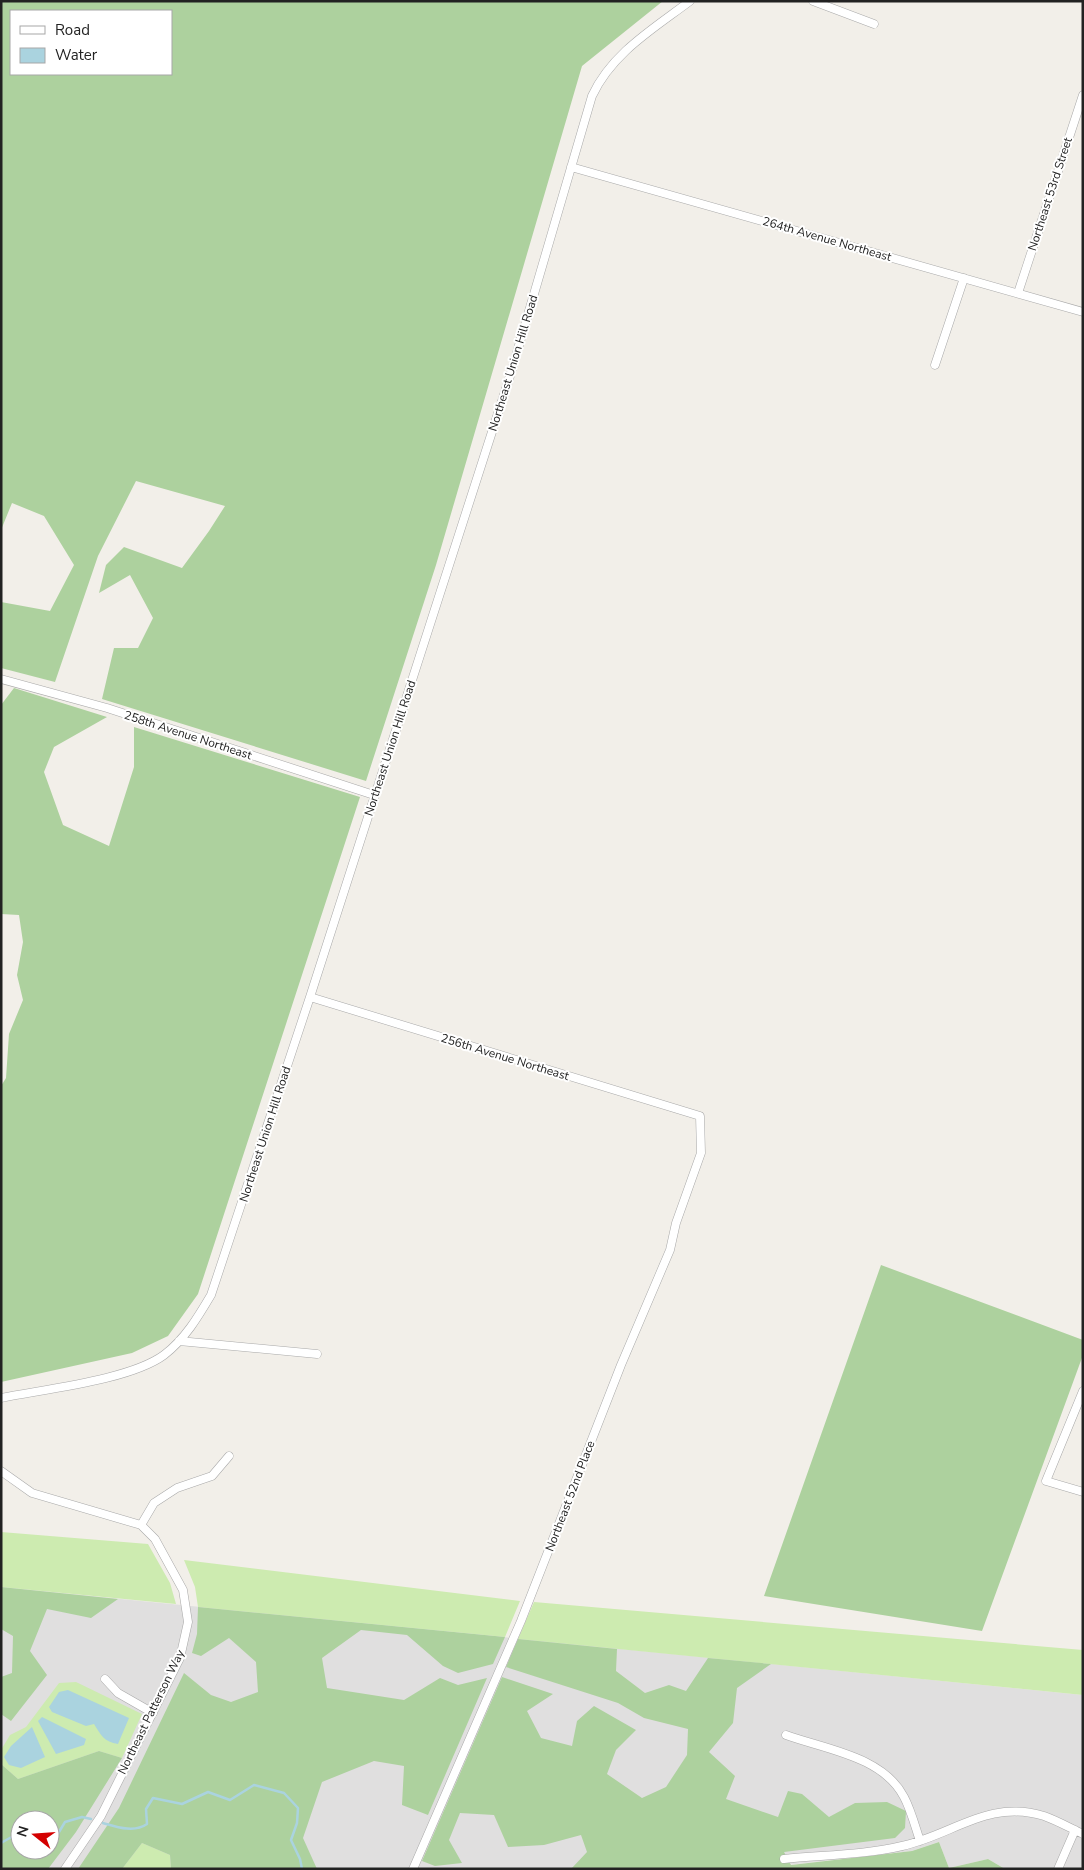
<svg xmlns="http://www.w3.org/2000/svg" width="1084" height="1870" font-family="'Nunito Sans',sans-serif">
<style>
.residential{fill:#e0dfdf;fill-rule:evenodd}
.grass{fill:#cdebb0}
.forest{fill:#add19e;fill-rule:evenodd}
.water{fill:#aad3df}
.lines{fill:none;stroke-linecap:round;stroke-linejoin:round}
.stream{stroke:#aad3df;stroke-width:2.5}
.minor-casing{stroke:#a9a9a9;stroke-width:9}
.minor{stroke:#fff;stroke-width:8}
.labels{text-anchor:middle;stroke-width:4;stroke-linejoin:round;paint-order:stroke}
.street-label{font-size:12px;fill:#222;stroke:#fff}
</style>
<rect width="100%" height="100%" fill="#f2efe9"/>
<path class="residential" d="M1,1587L1083,1695V1869H1005L988,1859L949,1868L939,1842L912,1851L754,1869H1ZM20,1820H50V1850H20Z"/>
<path class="grass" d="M1,1532L148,1544L170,1583L176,1604L1,1587Z
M184,1560L520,1601L505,1637L198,1607L195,1587Z
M534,1602L1083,1650V1695L518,1639Z
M76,1682L142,1714L122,1758L99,1751L18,1779L1,1764V1750L10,1735L26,1727L59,1683Z
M142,1843L170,1855L171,1869H122Z"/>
<path class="forest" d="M1,1H663L582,66L436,565L366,781L102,699L114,648H138L153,618L130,575L99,593L106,565L124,547L182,568L209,531L225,506L136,481L98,556L55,682L1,668V602L50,611L74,565L44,516L12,503L1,530ZM11,11H171V74H11Z
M14,688L107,717L54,747L44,772L63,825L109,846L134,767V727L360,797L198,1294L168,1336L132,1353L1,1382V1086L6,1078L9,1034L23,1000L17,975L23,942L19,915L1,914V705Z
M881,1265L1083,1340V1355L982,1631L764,1596Z
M1,1587L118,1599L91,1618L47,1609L30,1651L47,1675L11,1721L1,1714V1677L12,1673L13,1636L1,1629Z
M198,1607L505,1637L493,1664L458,1673L443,1666L407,1635L361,1630L322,1658L327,1688L404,1700L440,1678L458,1685L487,1678L428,1815L402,1805L404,1766L374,1761L322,1782L303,1838L317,1869H171L170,1855L142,1843L122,1869H78L119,1808L184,1673L211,1695L231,1702L258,1692L256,1662L229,1638L201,1656L192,1653L197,1634Z
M518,1639L617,1649L616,1671L645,1693L669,1685L686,1691L708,1658L771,1664L737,1688L733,1723L709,1752L735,1776L726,1799L778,1817L788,1791L802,1794L829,1817L855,1803L887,1802L906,1811L905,1828L895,1838L784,1852L791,1865L912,1851L939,1842L949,1868L988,1859L1005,1869H571L587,1852L581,1835L544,1845L508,1847L494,1815L460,1813L449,1840L462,1863L435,1866L422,1861L502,1677L553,1694L527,1711L541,1738L572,1746L577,1721L594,1706L636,1730L616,1750L607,1774L642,1798L666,1787L687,1755L688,1729L644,1718L618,1703L506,1667Z
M99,1751L122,1758L76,1832L48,1869H1V1764L18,1779ZM20,1820H50V1850H20Z"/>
<path class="water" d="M68,1690L129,1718L118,1744C104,1742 101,1735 94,1724L86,1726L52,1712L49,1707L59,1692Z
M42,1717L86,1739L84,1745L56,1754L38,1721Z
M32,1727L45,1757L21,1768L9,1765L4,1757L11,1746Z"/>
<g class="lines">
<path class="stream" d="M103,1823C117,1827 134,1833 147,1824L146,1809L153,1798L182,1804L208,1792L230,1800L254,1785L284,1793L298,1808L297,1823L291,1840L300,1859L302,1869
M1,1843L15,1835L20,1838
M50,1847L65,1822L82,1817L91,1819"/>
<g class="minor-casing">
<path id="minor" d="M813,1L874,24
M571,167L1083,312
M1018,293L1083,95
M935,365L964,278
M1,679L107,708L374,795
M310,997L700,1116L701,1153L676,1223L670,1250L621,1365L521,1621L413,1869
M179,1341L317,1354
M1083,1391L1046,1481L1083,1492
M1,1398C45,1389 130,1380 164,1355C185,1339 198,1317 211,1295L310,997L510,376L592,96C612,53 653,29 690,1
M1,1471L32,1493L141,1525L155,1539L183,1590L188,1622L180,1658L101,1816L65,1869
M141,1525L154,1503L177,1488L212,1476L229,1456
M105,1679L118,1693L153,1713
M786,1735C824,1749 883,1756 904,1797C911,1810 915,1826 920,1841
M784,1859C823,1855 864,1855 902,1846C953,1835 988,1799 1044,1816C1058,1821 1070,1828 1083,1834
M1058,1869L1075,1830"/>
</g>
<use href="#minor" class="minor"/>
</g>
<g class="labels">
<g class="street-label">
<text transform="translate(1050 194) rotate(-72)" y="4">Northeast 53rd Street</text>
<text transform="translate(827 239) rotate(16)" y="4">264th Avenue Northeast</text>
<text transform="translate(513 363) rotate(-73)" y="4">Northeast Union Hill Road</text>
<text transform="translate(188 735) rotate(18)" y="4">258th Avenue Northeast</text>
<text transform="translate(390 748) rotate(-72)" y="4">Northeast Union Hill Road</text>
<text transform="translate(505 1057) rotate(17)" y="4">256th Avenue Northeast</text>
<text transform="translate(265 1134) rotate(-72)" y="4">Northeast Union Hill Road</text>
<text transform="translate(570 1496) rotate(-69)" y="4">Northeast 52nd Place</text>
<text transform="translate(151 1712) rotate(-64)" y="4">Northeast Patterson Way</text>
</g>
</g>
<rect width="1084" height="1870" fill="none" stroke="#222222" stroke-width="5"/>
<rect x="10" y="10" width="162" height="65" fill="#ffffff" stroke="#a7a7a7"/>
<rect x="20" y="26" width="25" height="8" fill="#ffffff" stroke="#a7a7a7"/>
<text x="55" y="35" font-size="15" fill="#222222">Road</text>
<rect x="20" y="48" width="25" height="15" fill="#aad3df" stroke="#a7a7a7"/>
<text x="55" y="60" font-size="15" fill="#222222">Water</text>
<g transform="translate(35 1835) rotate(287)"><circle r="24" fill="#ffffff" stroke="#a7a7a7"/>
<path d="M0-4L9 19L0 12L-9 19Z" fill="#d40000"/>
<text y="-8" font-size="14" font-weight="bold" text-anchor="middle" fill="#222222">N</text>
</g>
</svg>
